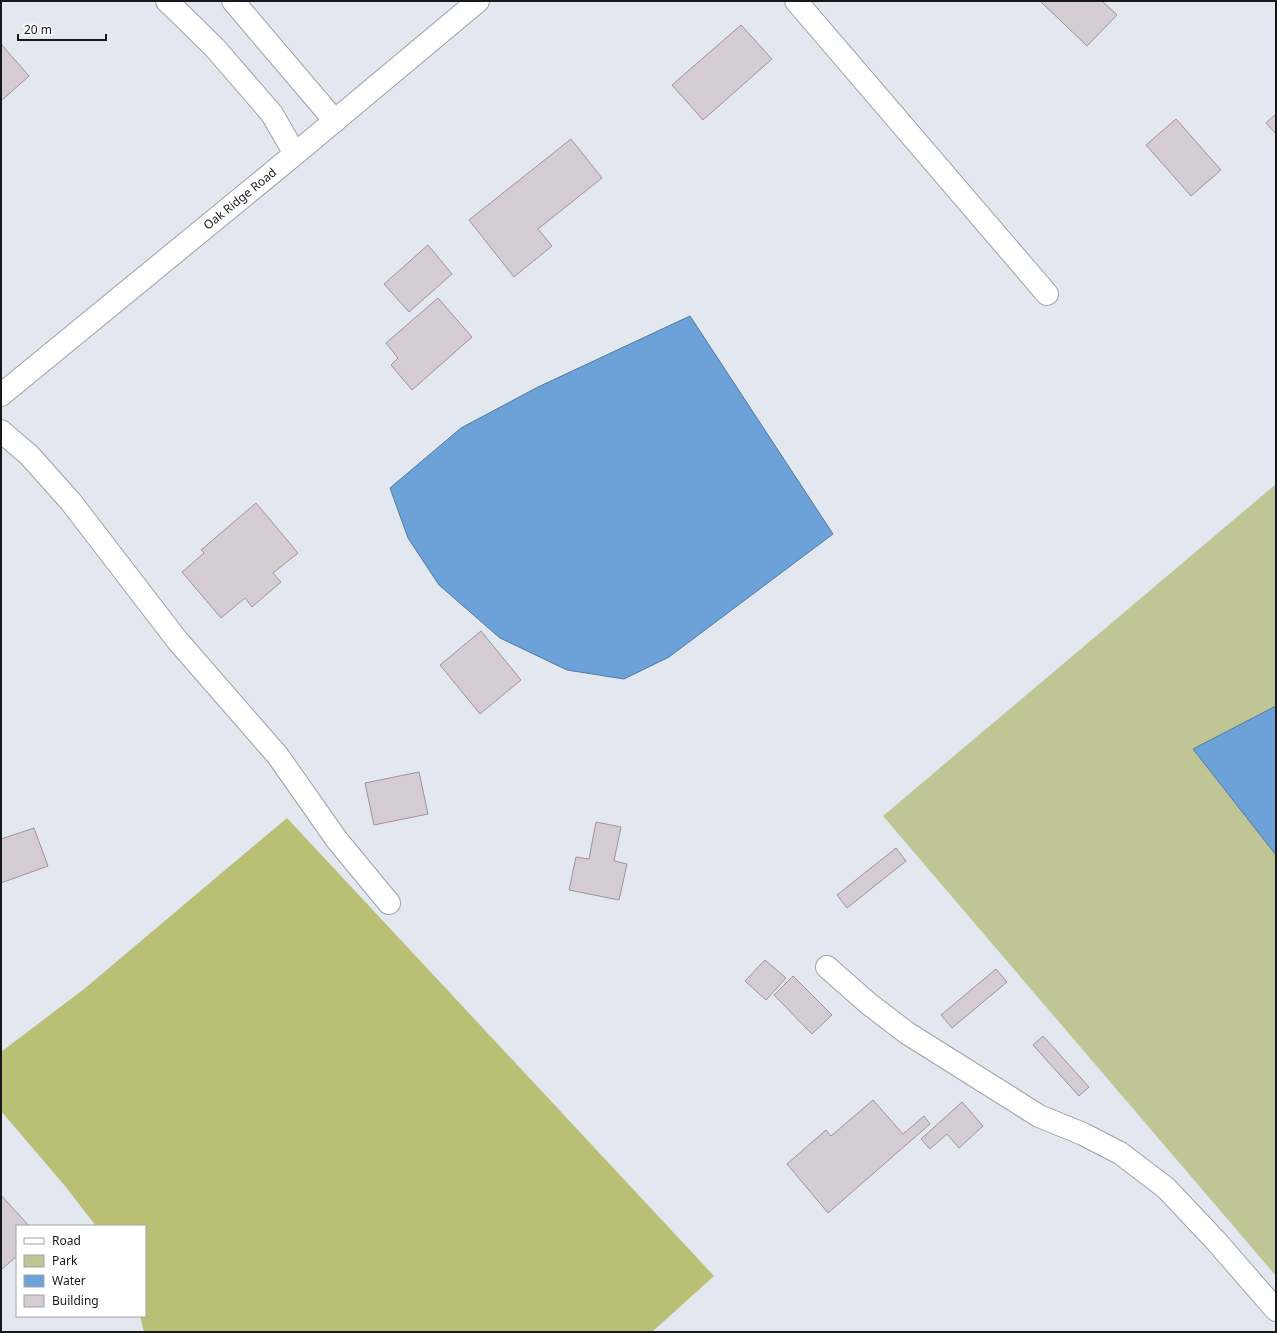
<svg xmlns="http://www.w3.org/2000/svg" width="1277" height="1333" font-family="'Noto Sans',sans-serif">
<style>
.green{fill:#c0c595}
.forest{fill:#b9c076}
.water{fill:#6da2d8;stroke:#5379a0}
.building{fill:#d5ccd3;stroke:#9d959b}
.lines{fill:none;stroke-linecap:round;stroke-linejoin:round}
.minor-casing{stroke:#9ca1a9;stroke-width:24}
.minor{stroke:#fff;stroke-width:22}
.labels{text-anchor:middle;stroke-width:3;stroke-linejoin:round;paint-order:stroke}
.street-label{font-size:12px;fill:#17181c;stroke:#fff}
</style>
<rect width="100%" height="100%" fill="#e2e7f0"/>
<path class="green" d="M1276,484V706L1193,749L1276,855V1276L883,816Z"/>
<path class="forest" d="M287,818L714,1276L652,1332H144L140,1316H145V1226H96L65,1186L1,1111V1052L84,989Z"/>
<path class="water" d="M690,316L833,534L669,657L624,679L567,670L500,638L439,585L408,538L390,488L461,428L538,387Z
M1276,706V855L1193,749Z"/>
<path class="building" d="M1040,1H1102L1117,15L1087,46Z
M741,25L772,59L703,120L672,85Z
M1,44L29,76L1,101Z
M1276,114V134L1266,123Z
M1176,119L1221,170L1191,196L1146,145Z
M571,139L602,178L538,229L552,246L514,277L469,220Z
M428,245L452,274L409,312L384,284Z
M438,298L472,337L412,390L391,365L398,358L386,343Z
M256,503L298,553L273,573L281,582L252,607L245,598L221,618L182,572L204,553L201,550Z
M481,631L521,680L480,714L440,665Z
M419,772L428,814L374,825L365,783Z
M596,822L621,827L614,861L627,864L619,900L569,890L576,857L589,859Z
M34,828L48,866L1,883V839Z
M896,848L906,861L847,908L837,895Z
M765,960L786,978L766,1000L745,981Z
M996,969L1007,982L952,1028L941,1015Z
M793,976L832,1015L812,1034L774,995Z
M1043,1036L1089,1087L1079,1096L1033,1045Z
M873,1100L903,1134L924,1116L930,1124L828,1213L787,1164L826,1130L831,1136Z
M962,1102L983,1126L959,1148L947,1134L930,1149L921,1139Z
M1,1195L29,1226H17V1256L2,1269L1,1267Z"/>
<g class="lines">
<g class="minor-casing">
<path id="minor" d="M167,1L215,48L272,114L295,154
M233,1L335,121
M796,1L1047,294
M1,395L295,154L478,1
M1,431L29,455L71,502L177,640L278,756L337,840L389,903
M827,967L869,1004L907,1033L1039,1116L1083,1134L1120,1153L1166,1188L1216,1241L1276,1310"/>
</g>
<use href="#minor" class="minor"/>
</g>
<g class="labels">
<g class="street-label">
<text transform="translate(240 199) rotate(-39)" y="4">Oak Ridge Road</text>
</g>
</g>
<rect width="1277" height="1333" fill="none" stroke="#17181c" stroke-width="4"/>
<rect x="16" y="1225" width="130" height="92" fill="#ffffff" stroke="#a2a3a4"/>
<rect x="24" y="1238" width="20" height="6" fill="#ffffff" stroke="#a2a3a4"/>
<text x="52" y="1245" font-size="12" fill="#17181c">Road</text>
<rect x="24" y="1255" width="20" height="12" fill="#c0c595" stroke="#a2a3a4"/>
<text x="52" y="1265" font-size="12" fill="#17181c">Park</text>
<rect x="24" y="1275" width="20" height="12" fill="#6da2d8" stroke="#a2a3a4"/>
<text x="52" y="1285" font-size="12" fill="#17181c">Water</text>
<rect x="24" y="1295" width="20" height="12" fill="#d5ccd3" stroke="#a2a3a4"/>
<text x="52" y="1305" font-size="12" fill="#17181c">Building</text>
<path d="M18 34v6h88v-6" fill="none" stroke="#17181c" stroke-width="2"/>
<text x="24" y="34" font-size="12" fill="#17181c" stroke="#ffffff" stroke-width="3" paint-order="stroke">20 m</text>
</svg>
